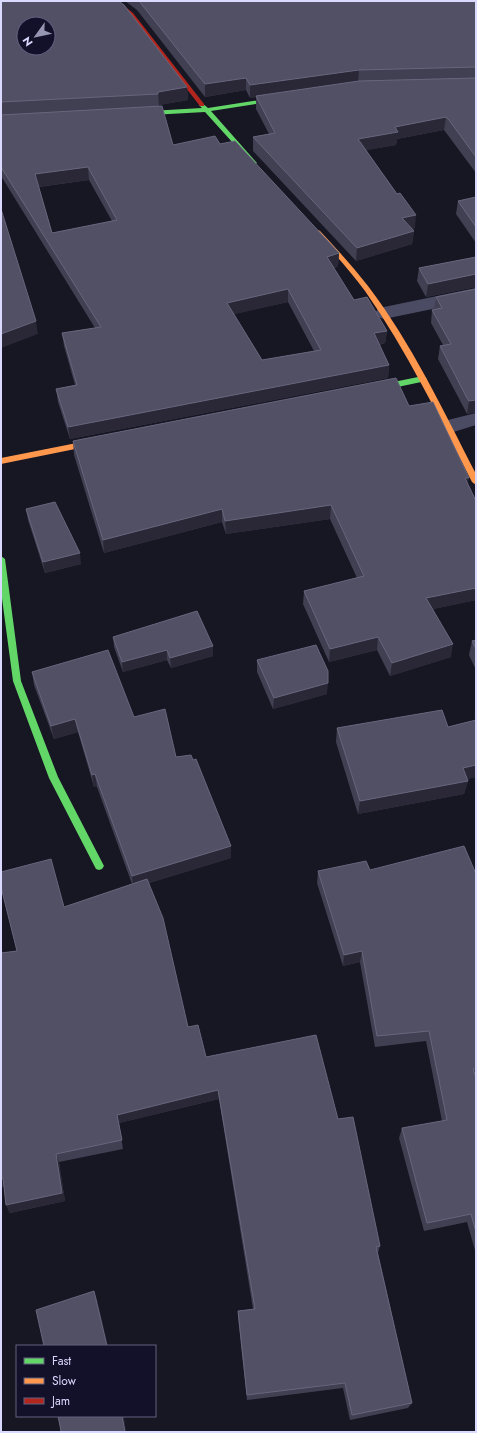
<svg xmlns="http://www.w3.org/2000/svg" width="477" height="1433" font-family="Jost,sans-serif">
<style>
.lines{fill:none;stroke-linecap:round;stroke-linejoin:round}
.street{fill:#4b4c64;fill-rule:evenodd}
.fast{fill:#63d668;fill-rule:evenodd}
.slow{fill:#ff974d;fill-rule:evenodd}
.jam{fill:#b3261e;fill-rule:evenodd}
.wall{fill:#414052;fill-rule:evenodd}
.shaded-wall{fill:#2a2837}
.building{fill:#525065;stroke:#67667d;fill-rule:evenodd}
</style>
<rect width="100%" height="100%" fill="#171623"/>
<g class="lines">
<path class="street" d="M476,288V300L384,319L378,317L375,313L378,309L384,307Z
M476,413V425L447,434L440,432L438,427L440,422Z"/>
<path class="fast" d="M286,96L289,98L288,99L211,111L256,162L257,163L254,165L252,164L205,112L133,116L130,114L133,112L202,108L199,105L202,103L208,108Z
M423,376L427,379L426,381L369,393L365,390L369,387Z
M1,556L5,559L21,681L58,777L104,866L102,869L99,870L96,869L49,778L13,681L1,591Z"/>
<path class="slow" d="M318,230L320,231C337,249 353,267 368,286C412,344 443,410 476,474V485L472,482C439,417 407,351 365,291C350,271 333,252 316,233L315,232Z
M102,438L105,439L106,441L105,443L1,464V458Z"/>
<path class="jam" d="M111,1H118L133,13L204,104V106H200L129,15Z"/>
</g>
<path class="wall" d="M1,1L187,87L188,100L159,105L173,145L220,144L339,253L338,266L334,268L354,300L387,331L385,343L379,345L389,365L388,378L70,439L58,402L56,389L75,385L64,346L62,333L95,328L1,176ZM89,180L112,221L52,233L39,187ZM288,302L314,351L262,360L234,314Z
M125,1H476V173L447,134L444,130L397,139L396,145L366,150L415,228L412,229L414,231L412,244L356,261L253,151V137L269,134L256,109V97L250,98L246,90L205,97L137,10Z
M476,197V243L456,214L458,201Z
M476,257V287L426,297L417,281L419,268Z
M476,289V412L467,414L465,410L438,359L440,346L443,345L431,323L432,310L434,309L436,297Z
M409,406L467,483L476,501V600L433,609L451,657L390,676L377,650L329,662L303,604L304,591L357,578L330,519L226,534L222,522L104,553L74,455L73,441Z
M26,509L81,564L45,573L28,520Z
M113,637L213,646V656L171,668L167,660L123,672L114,647Z
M476,640V670L469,655L472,641Z
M257,660L327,694L273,709L257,672Z
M32,672L134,717L176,757L231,858L149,883L188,1027L206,1057L338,1119L380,1246L378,1253L412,1403L408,1408L350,1420L343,1388L247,1400L238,1317V1311L253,1309L219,1099L119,1123L123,1149L59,1162L65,1201L10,1213L6,1205L4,1187H1V953L17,951L64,907L132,884L97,787H94L78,732L54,739L34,685Z
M448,727L476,777L467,779L468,781L464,794L358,814L336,742L337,728Z
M370,870L476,874V1254L467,1222L424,1231L399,1138L402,1128L442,1121L426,1041L375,1047L360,962L343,966L317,883L318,871Z"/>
<path class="shaded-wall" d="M359,70L358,83L256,96V97L250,98V85Z
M246,78V90L205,97V84Z
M187,87L188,100L159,105L158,92Z
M446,117L444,130L397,139L396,145L357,152L358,139L395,127Z
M88,167L89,180L37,187L35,174Z
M416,215L415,228L401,231L402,218Z
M414,231L412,244L356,261L357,248Z
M339,253L338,266L326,270L327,257Z
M476,274V287L426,297L428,284Z
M288,289V302L227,316V303Z
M36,321L38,334L1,348V334Z
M387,331L385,343L373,346L374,333Z
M389,365L388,378L70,439L68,427Z
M476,400V412L467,414L469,401Z
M465,478H469L466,491Z
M331,505L330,519L226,534L225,521Z
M222,509V522L104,553L103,540Z
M80,553L81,564L45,573L43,562Z
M476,588V600L424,611L426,598Z
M378,637L377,650L329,662L330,649Z
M453,644L451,657L390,676L392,663Z
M213,646V656L171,668L170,658Z
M167,650V660L123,672L122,662Z
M328,683L327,694L273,709L274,698Z
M75,719L78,732L54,739L51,726Z
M476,765V777L459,781L463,768Z
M95,774L97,787H94L92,775Z
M468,781L464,794L358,814L360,801Z
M231,846V858L133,888L132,876Z
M362,951L360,962L343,966L344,955Z
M218,1090L219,1099L119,1123L123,1149L117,1115Z
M56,1154L59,1162L65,1201L10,1213L6,1205Z
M1,1178H3L7,1186L1,1187Z
M94,1291L97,1299L108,1346H107Z
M122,1416H124L126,1432H125Z"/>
<path class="building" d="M1,1H119L124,5L187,87L158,92V94L1,102ZM24,24H48V48H24Z
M139,1H476V67L359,70L250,85L246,78L205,84Z
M476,78V157L449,120L446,117L395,127L398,132L358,139L397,194L400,193L416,215L402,218L414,231L357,248L253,137L275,133L256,96L359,81Z
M162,106L173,145L215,136L220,144L235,141L339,253L327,257L354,300L367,297L387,331L374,333L389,365L68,427L56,389L77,385L62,333L101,327L1,167V115ZM88,167L117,220L52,233L35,174ZM288,289L321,350L262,360L227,303Z
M476,197V227L458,201Z
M1,209L36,321L1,334Z
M476,257V274L428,284L419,268Z
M476,289V400L469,401L467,398L440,346L451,344L432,310L442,308L436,297Z
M396,378L409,406L433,402L469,478H465L476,501V588L426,598L453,644L392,663L378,637L330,649L304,591L364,576L331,505L225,521L222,509L103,540L73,441Z
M55,502L80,553L43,562L26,509Z
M197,611L213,646L170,658L167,650L122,662L113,637Z
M476,640V649L472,641Z
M316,645L328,671V683L274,698L257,660Z
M108,650L134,717L165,709L176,757L191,755L193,760L196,759L231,846L132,876L95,774L92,775L75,719L51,726L32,672Z
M442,710L448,727L476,720V765L463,768L468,781L360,801L337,728Z
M464,846L476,874V1069H473L476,1078V1232L471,1214L427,1223L402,1128L447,1120L429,1031L377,1036L362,951L344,955L318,871L366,861L370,870Z
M51,859L64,907L147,879L163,918L188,1027L198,1025L206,1057L316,1035L338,1119L353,1117L380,1246L376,1247L412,1403L352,1415L345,1383L247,1395L238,1311L255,1309L218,1090L117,1115L122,1140L56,1154L62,1193L6,1205L3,1178H1V953L17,951L1,887V872Z
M94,1291L107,1346H44L36,1310Z
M58,1416H122L125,1432H58L61,1431Z"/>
<rect width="477" height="1433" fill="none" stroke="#dad9ff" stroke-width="4"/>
<rect x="16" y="1345" width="140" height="72" fill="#131029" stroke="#63607f"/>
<rect x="24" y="1358" width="20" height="6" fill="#63d668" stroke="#63607f"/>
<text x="52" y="1365" font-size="12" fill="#dad9ff">Fast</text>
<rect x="24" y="1378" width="20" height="6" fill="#ff974d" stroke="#63607f"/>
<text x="52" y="1385" font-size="12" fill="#dad9ff">Slow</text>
<rect x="24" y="1398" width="20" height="6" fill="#b3261e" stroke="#63607f"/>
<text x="52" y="1405" font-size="12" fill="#dad9ff">Jam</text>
<g transform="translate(36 36) rotate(237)"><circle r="19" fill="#131029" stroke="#63607f"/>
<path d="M0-3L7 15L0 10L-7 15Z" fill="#9695b2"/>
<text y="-6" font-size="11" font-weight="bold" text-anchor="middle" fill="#dad9ff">N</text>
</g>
</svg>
